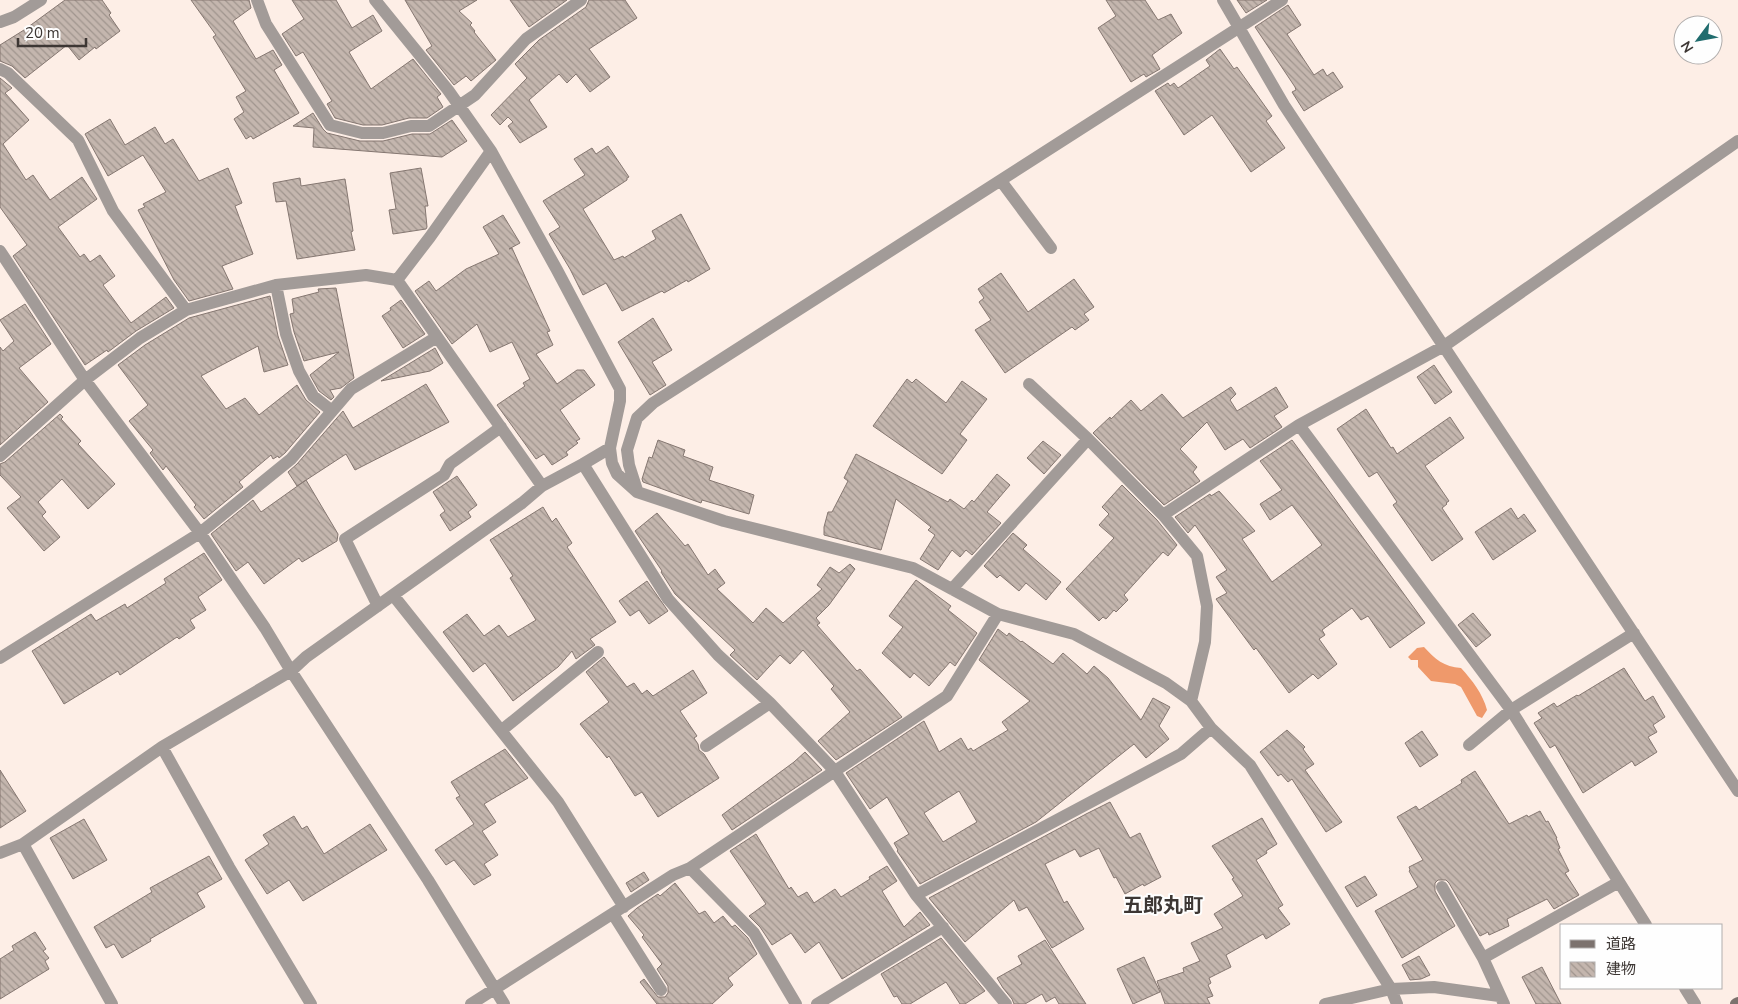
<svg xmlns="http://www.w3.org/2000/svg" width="1738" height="1004" font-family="'Nunito Sans','Noto Sans JP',sans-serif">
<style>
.water{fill:#ef996b}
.building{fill:url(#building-back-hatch);stroke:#857771;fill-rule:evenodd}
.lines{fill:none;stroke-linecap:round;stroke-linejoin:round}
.street{stroke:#a29b98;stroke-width:12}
.secondary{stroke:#7c726e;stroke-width:12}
.labels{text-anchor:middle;stroke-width:4;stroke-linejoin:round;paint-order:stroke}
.quarter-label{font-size:20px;font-weight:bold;fill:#3d3734;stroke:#fefefe}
</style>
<defs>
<pattern id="building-back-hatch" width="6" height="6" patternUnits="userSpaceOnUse" patternTransform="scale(1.25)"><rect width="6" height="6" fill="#c4b6ae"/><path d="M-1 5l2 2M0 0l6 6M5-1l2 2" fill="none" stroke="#a0958e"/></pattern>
</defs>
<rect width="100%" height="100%" fill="#fdeee6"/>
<path class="water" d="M1424,647C1435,659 1444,667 1461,668C1472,680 1483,694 1487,710L1482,718L1477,716L1461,687L1455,684L1431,681L1418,667V660H1411L1408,657L1417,648Z"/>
<path class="building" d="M65,0H102L111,13L109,15L120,31L96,49L95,47L79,60L67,45L25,78L12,66L0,61V45L24,30Z
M191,0H249L251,8L233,21L256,59L273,50L282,65L274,70L299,113L253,139L251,136L246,139L234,119L244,112L236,97L246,91L213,37L216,35Z
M292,0H336L352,28L373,15L382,31L349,52L371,89L413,59L441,94L437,97L443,107L427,118H409L382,125H363L335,118L327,104L332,101L303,52L296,56L282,34L304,19Z
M405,0H477L459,11L472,23L470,25L475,31L474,32L496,60L471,81L466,76L454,85L426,50L432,46Z
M510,0H567L529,27Z
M589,0H625L637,18L589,49L610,77L590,92L576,74L567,83L559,74L529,100L547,127L520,143L508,126L513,122L508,117L500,125L491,115L527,78L515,64L539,40L586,7Z
M1106,0H1145L1158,20L1171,14L1182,33L1152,55L1160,69L1146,77L1144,74L1131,82L1098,28L1116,16Z
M1237,0H1267L1246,13Z
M1288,5L1301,25L1287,34L1314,75L1323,69L1327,76L1333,72L1343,87L1304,111L1292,92L1296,90L1295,87L1255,27Z
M1220,49L1234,69L1237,67L1272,116L1266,121L1285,148L1251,172L1212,115L1184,135L1155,91L1168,83L1170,86L1174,83L1178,88L1210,66L1206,60Z
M0,78L12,88L5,93L29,120L3,144L26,180L33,175L50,200L82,177L97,199L58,227L80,257L84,254L90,262L100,255L115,276L103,285L131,323L166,297L174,308L136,331L108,352L107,350L85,365L13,256L27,245L0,207Z
M313,113L323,129L327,133L360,141H383L412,134H430L452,120L467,141L442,157L313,147L314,128L293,126Z
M110,119L125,145L155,127L165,144L173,139L199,181L228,168L242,203L235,206L253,254L222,266L233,289L189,301L174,280L138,210L145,207L143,204L166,192L143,155L108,176L85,134Z
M608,146L629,177L627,178V180L583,209L614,260L623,256L624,258L656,239L652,231L681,214L710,269L688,282L687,280L664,293L662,291L622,311L606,283L583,295L570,269L549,234L560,227L543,201L585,175L574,159L592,148L596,154Z
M421,168L428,206H425L427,227L426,229L393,234L389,210L396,209L390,173Z
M300,178L301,186L345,179L353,231L351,232L355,250L297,259L286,201L276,202L273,183Z
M503,215L520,243L509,249L512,248L550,331L547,332L553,345L536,354L557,384L577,370H584L595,385L560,410L580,439L576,441L578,443L566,452L568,455L552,465L544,454L536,459L497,405L525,386L523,383L530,379L512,342L490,352L477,324L452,344L415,291L429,281L436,291L466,269L499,254L483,227Z
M1001,273L1028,312L1074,279L1094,307L1084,314L1089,320L1075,330L1072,327L1005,373L975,330L991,320L979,302L984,298L978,289Z
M336,288L354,378L341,388L330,390L334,397L331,400L319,391L310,375L339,352L304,361L294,332L290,314L294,313L292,299L319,292L318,289Z
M270,296L278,336L288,365L264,372L258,346L201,376L226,409L245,398L259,415L297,385L306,400L320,412L285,453L279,458L278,456L273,459L271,455L239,482L243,487L204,519L194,507L196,505L166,466L163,470L150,453L153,450L129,421L148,405L118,365L145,345L189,318Z
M401,300L425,334L403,348L382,316L391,310L390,308Z
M25,304L51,344L19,368L48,402L0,445V347L3,351L14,341L0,320Z
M653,318L672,350L652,362L666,385L650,395L618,342Z
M435,348L443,363L430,371L381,381Z
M1434,365L1452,392L1435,404L1417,377Z
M907,379L912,383L916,379L946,403L962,381L987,399L960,434L967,440L942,474L873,426Z
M426,384L449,422L355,470L346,454L297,486L288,472L297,464L343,411L353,428Z
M1231,387L1236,394L1230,400L1237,411L1276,387L1288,407L1274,416L1282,427L1250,448L1243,439L1225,450L1207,422L1180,449L1197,467L1193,472L1200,481L1164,505L1093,433L1110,417L1111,419L1131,400L1141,411L1162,394L1183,418Z
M1366,409L1391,448L1393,447L1397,454L1450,417L1464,438L1425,466L1449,501L1446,503L1447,504L1442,508L1463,539L1432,561L1393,505L1397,502L1377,472L1369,477L1337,429Z
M60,414L63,417L61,419L81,441L78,444L115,484L88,509L62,479L38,502L46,512L42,516L60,537L44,551L7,508L21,497L0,475V464L5,462Z
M658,440L685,450L683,456L713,467L709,480L754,495L749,514L702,500L701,503L643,482L642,479L649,457L652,458Z
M1292,440L1425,623L1390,648L1368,616L1361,620L1352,608L1322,630L1325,635L1319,639L1337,664L1318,679L1313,674L1289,693L1256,648L1254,650L1216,599L1227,593L1216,577L1227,570L1195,525L1188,533L1175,517L1210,494L1211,496L1219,491L1255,531L1242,539L1272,582L1322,545L1292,505L1270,520L1260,504L1282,490L1260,461Z
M1043,441L1061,455L1044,474L1027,458Z
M856,454L948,502L950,499L964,509L972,500L974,502L997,474L1010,485L987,512L1001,523L972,555L966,550L960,557L952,550L938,570L920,559L935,535L928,530L931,527L896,499L881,550L824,535V527L828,512H832L848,481L844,478Z
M457,476L477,505L468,512L471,517L450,531L440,515L445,511L433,492Z
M306,480L338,534L337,541L302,562L299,558L264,584L248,562L236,571L211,534L253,500L261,512Z
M1122,485L1157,520L1177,545L1168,556L1163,552L1124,595L1128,600L1116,612L1114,610L1106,619L1103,617L1099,621L1066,589L1114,538L1099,525L1109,514L1102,507Z
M543,507L552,522L556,518L572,543L567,547L616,622L590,639L595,645L576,659L572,651L558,667L513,701L485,663L473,672L443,632L467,614L484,636L499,625L508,637L536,620L510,578L513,576L490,540Z
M1511,508L1518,519L1524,514L1536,531L1493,560L1475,532Z
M657,513L685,546L688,544L708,575L715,569L725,583L717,589L753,623L766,608L783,623L822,589L817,585L830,567L839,573L850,564L855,569L829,605L816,618L820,623L817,625L857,671L860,669L902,717L836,760L818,741L850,712L831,689L834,686L803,650L790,664L780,655L757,680L730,655L735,650L675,594L661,572L662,571L635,531Z
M1013,533L1027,545L1023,549L1061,582L1046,600L1026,583L1019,591L1000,575L997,578L984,566Z
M204,553L222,580L198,597L206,610L190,620L195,628L179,639L177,637L120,675L118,671L64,704L32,651L91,614L96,621L125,604L127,608L166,583L164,579Z
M916,580L951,606L948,610L977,633L955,666L950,662L929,686L914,673L910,678L882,653L903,627L889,616Z
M647,581L668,611L649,624L639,610L630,616L619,601Z
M1473,613L1491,635L1476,647L1458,625Z
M998,629L1007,636L1009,633L1021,642L1022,641L1053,664L1063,653L1087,674L1094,666L1108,678L1141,720L1153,698L1170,707L1159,726L1169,739L1146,758L1134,744L1036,822L920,884L897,851L898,850L894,843L909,834L887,797L870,809L846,773L924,721L939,752L961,738L968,750L971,748L973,751L1008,730L1002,722L1030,701L979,660ZM959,791L977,822L943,842L924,813Z
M604,657L627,687L634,683L642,694L647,690L653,696L693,670L707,693L680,711L697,736L694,738L698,744L699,750L704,754L719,778L658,817L642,792L635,796L609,756L607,758L580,724L609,702L586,672Z
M1624,668L1645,701L1653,696L1665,717L1653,725L1657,732L1648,737L1657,752L1635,766L1632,761L1583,793L1555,745L1550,748L1534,723L1542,718L1538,713L1554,703L1557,707L1577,695L1578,696Z
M1287,730L1305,747L1303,749L1314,764L1305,770L1342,822L1326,832L1292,779L1288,782L1281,774L1278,776L1260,752Z
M1422,731L1438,755L1420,767L1405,743Z
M505,749L528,778L484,804L496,822L482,831L498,855L484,864L491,875L474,885L454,860L446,865L435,850L474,824L456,798L460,796L451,782Z
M805,752L822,770L732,830L722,815L794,762Z
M0,770L26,811L0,828Z
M1475,771L1509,824L1527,815L1528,817L1540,811L1546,822L1548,821L1557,838H1556L1560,848L1558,849L1569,871L1565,873L1579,895L1554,909L1547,899L1507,919L1509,926L1489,935L1488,932L1480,936L1449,883L1446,880H1438L1435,883V891L1455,926L1402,958L1375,911L1418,887L1409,871L1410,870L1409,867L1423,860L1397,817L1416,806L1419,810L1462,783L1461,780Z
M1110,802L1130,838L1140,833L1161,877L1144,886L1143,884L1125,894L1116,877L1114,878L1099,848L1080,857L1075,849L1045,864L1064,903L1067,901L1084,929L1052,948L1027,907L1019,911L1014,900L965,942L929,898L1086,814Z
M294,816L302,829L307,826L324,854L370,824L387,850L303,901L289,880L267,894L245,860L269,844L263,835Z
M1262,818L1277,844L1266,851L1267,853L1256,860L1283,905L1278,908L1290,924L1266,939L1263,934L1226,955L1231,967L1209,978L1211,983L1208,985L1213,996L1207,998L1210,1004H1165L1157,981L1184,972L1183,968L1200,961L1191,943L1223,928L1214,914L1243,896L1232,879L1234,878L1212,846Z
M84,819L107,860L73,879L50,838Z
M756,834L789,889L791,887L798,897L807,892L814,903L835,889L841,897L870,879L869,877L887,866L897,881L882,891L904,927L920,912L930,925L842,979L819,942L805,953L791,933L772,945L760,927L749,916L766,904L730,851Z
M209,856L222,879L197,893L205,907L150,939L151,941L122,958L114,944L106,948L94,927L152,892L150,888Z
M644,872L649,880L631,892L626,883Z
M1365,876L1377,895L1357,907L1345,887Z
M675,883L699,914L705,911L714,923L723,916L732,927L735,925L748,938L757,954L728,978L733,985L712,1004H657L640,982L644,979L658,997H665L668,993V986L657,969L662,964L642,937L644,935L628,916L637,908L658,894L660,896Z
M35,932L46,949L43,951L49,958L45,961L49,969L0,999V959L14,950L12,946Z
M941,938L985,991L965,1004H960L946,982L910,1004H902L897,996L894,997L881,974Z
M1045,940L1086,1004H1059L1055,997L1046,1002L1042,994L1025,1004H1014L1012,999L1003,988L997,978L1022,964L1018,956Z
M1419,956L1430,975L1421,979L1410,980L1402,965Z
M1144,957L1160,992L1133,1004L1117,969Z
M1542,967L1561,1004H1536L1522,977Z"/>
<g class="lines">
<path class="street" d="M257,0L266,24L330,125L362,133H383L411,126H429L475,95L526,39L581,0
M375,0L448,90L491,151L557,270L620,389V401L610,448L612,463L617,474L637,492L724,521L913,568L998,614L1074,634L1166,683L1191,701L1211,728L1250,765L1391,989L1397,1004
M1223,0L1284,105L1738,791
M0,22L14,17L41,0
M0,69L8,73L78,140L113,211L186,310L276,285L366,275L397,280L542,486
M1001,181L1051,248
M0,251L85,380L200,533L265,628L291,671L428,880L504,1004
M397,280L430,237L491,151
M276,285L286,334L299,371L313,396L332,411
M1029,384L1088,439
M1299,425L1511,710L1646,925
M0,456L85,380L140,338L186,310
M583,464L668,599L718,655L770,703L834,770L916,895L1006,1004
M637,490L629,465L627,450L637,418L653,403L1282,0
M1163,515L1299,425L1444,346L1738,141
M952,589L1088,439L1163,515L1197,556L1207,606L1205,642L1191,701
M393,595L558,802L624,907
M378,606L345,539L444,475L450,464L501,427
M0,658L200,533L291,459L351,389L437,337
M502,730L598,652
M1469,745L1511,710L1634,633
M706,746L770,703
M162,747L229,867L311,1004
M23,844L112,1004
M0,853L23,844L162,747L291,671L306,657L522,503L542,486L583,464L610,448
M690,868L754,933L796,1004
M1442,887L1483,958
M916,895L1181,754L1211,728
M613,914L661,990
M1685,988L1695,1004
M471,1004L673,875L690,868L947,696L998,614
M817,1004L943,927
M1325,1004L1391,989L1434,987L1499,996
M1504,1004L1483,958L1619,882"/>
<path class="secondary" d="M1736,1004L1738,1003"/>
</g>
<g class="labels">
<g class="quarter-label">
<text x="1163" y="912">五郎丸町</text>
</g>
</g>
<rect x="1560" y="924" width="162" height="65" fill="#fefefe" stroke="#b1aead"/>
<rect x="1570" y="940" width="25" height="8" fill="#7c726e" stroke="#b1aead"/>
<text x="1606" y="949" font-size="15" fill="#3d3734">道路</text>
<rect x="1570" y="962" width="25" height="15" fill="url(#building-back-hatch)" stroke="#b1aead"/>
<text x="1606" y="974" font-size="15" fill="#3d3734">建物</text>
<g transform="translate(1698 40) rotate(238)"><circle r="24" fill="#fefefe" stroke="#b1aead"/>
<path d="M0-4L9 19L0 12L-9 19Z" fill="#206c6e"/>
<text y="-8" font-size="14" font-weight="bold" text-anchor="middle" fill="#3d3734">N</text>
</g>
<path d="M18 38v8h68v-8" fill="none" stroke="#3d3734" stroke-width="2.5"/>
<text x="25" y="38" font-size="15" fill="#3d3734" stroke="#fefefe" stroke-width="4" paint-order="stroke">20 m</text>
</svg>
